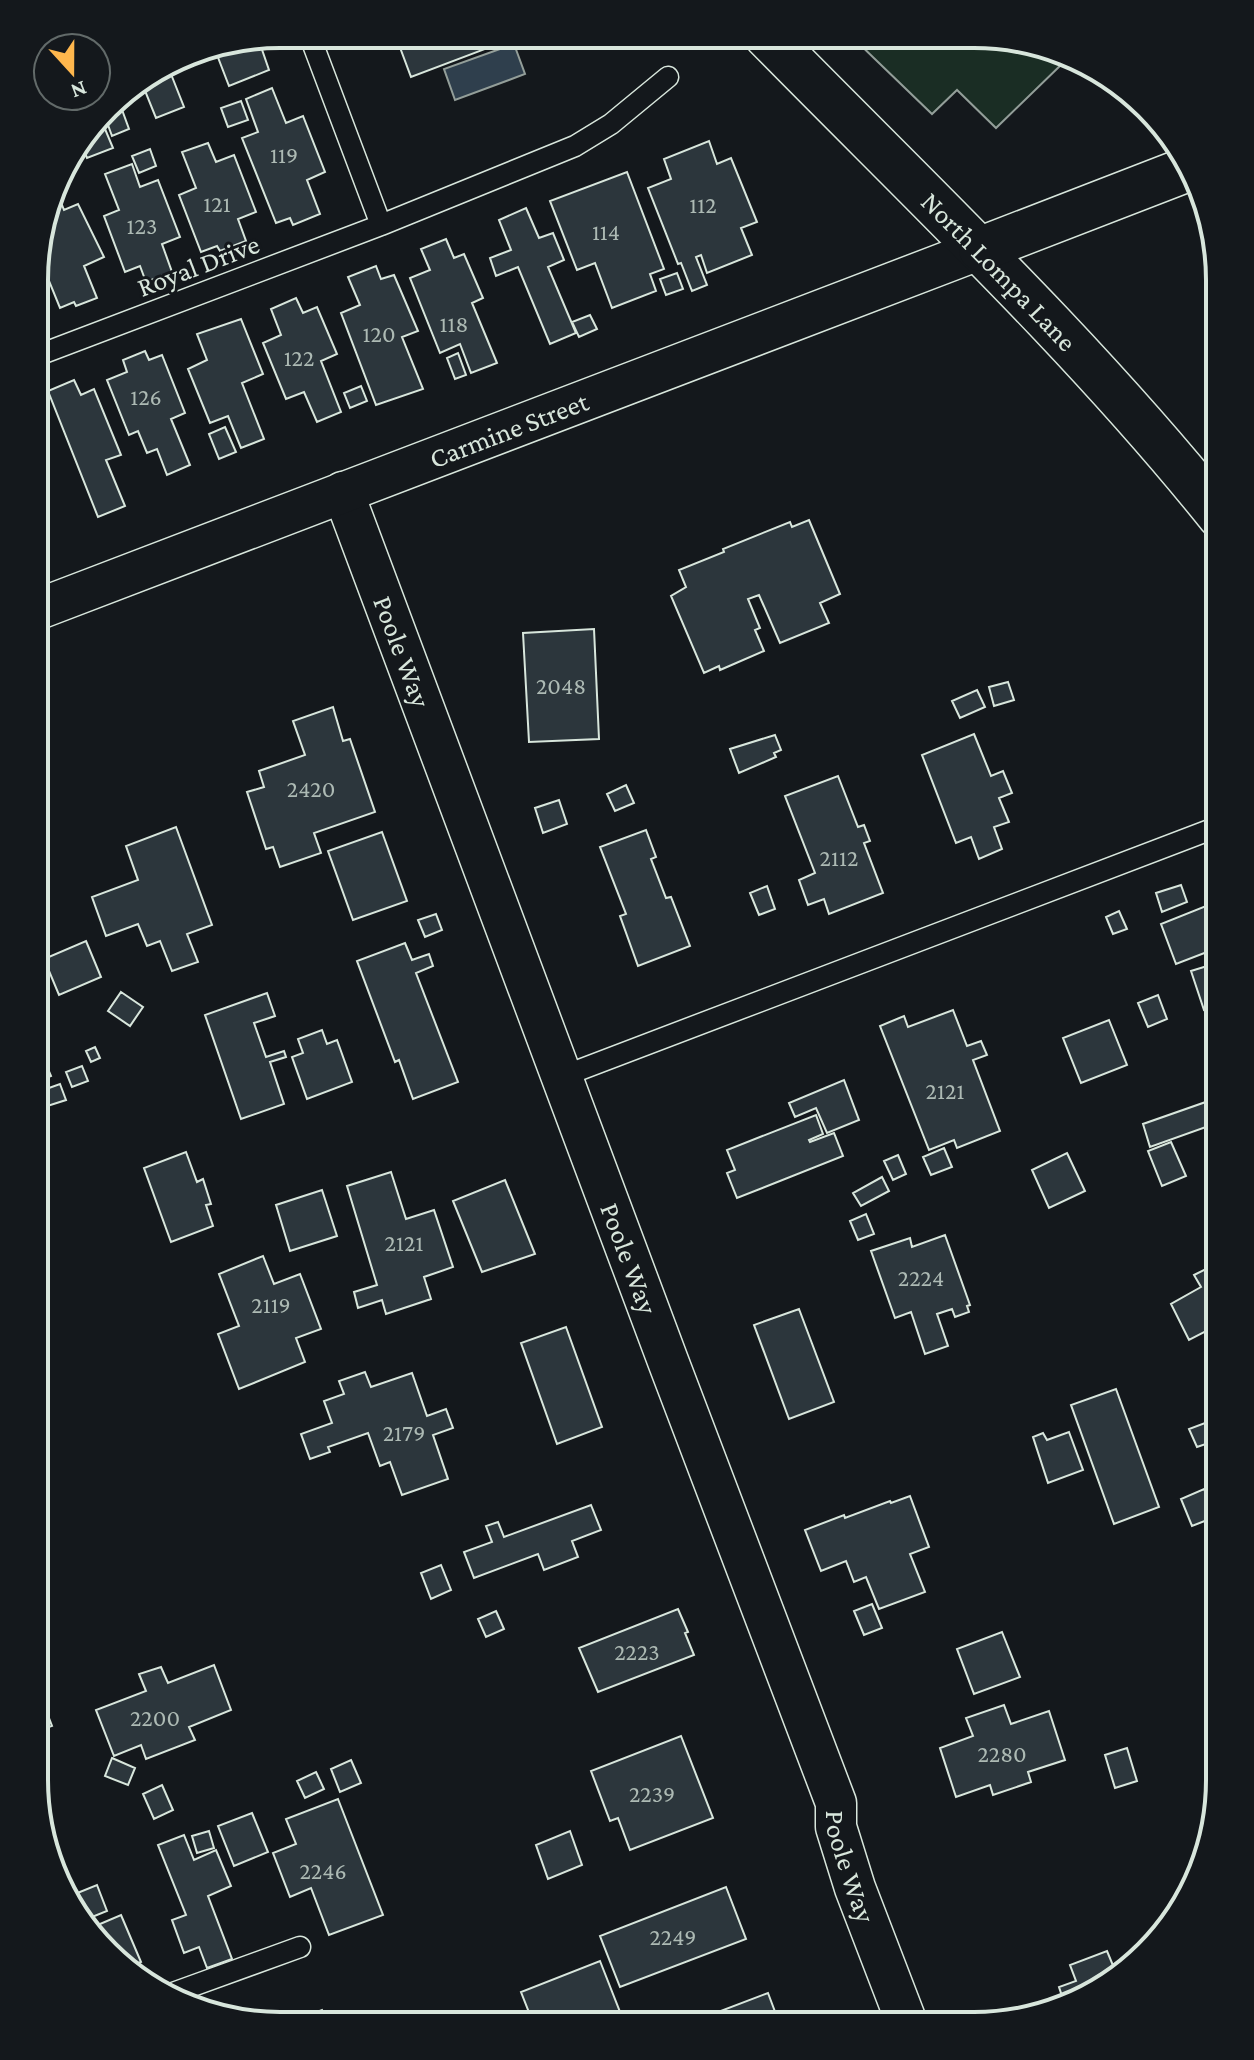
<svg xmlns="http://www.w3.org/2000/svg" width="1254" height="2060" font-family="'Crimson Pro',serif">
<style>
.green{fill:#1a2d24;stroke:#939e99;stroke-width:2}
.water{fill:#2f3f4d;stroke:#939e99;stroke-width:2}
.building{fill:#2c363c;stroke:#d8e6dc;stroke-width:2}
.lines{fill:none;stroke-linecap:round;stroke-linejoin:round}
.lane-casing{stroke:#d8e6dc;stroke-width:23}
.street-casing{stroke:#d8e6dc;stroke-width:43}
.secondary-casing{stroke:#d8e6dc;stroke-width:47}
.lane{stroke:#14181c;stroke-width:20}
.street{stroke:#14181c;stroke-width:40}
.secondary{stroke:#14181c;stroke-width:44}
.labels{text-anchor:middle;stroke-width:6;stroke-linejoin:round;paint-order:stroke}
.number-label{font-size:24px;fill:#adbab4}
.street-label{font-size:28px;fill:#d8e6dc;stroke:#14181c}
.rim{fill:none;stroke:#d8e6dc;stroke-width:4}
</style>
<rect width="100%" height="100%" fill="#14181c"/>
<path class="green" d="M851,36H1007L1065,61L996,128L957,90L932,114Z"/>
<path class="water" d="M514,44L525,74L455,100L444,69Z"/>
<path class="building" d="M395,34L522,35L411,77Z
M258,38L269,70L229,86L214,47Z
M167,64L184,107L156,118L141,81Z
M272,88L286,123L303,116L325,172L307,180L320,214L293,225L290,218L276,223L242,138L258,132L246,99Z
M241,101L248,120L228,127L221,108Z
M121,107L129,129L112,136L104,114Z
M100,117L113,148L87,158L81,143Z
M709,141L717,164L731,158L757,222L741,228L752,255L707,273L701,255L696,257L707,285L692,291L681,263L678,264L648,188L671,179L664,159Z
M208,143L216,162L234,155L256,212L238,219L246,241L220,251L217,246L201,252L179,195L196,188L182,152Z
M150,149L156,166L139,173L132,156Z
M132,164L140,187L158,180L180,237L162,244L172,272L146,282L140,266L125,272L104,216L119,210L105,174Z
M627,172L664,269L650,274L656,291L612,308L595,263L577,270L550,201Z
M55,187L64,210L78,204L104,257L84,266L97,298L76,306L74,302L60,308L36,249Z
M526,208L539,238L553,233L564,260L548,267L576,333L550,344L518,267L496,276L490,258L511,250L499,220Z
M446,239L454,258L464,254L483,298L472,303L497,363L471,373L460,344L440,353L410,278L430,270L421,249Z
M376,266L381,279L394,275L418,331L402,337L423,389L376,405L341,313L360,305L348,277Z
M677,273L683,289L666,295L660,279Z
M296,298L303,313L317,307L337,354L321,361L341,412L317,422L304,392L286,399L263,343L281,335L271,309Z
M590,315L597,329L579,337L572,322Z
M241,319L263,374L242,383L264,439L241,448L228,416L210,423L188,369L207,360L197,334Z
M145,351L149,360L162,355L185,413L171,419L190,465L167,475L157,449L147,453L138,431L129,435L107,380L127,372L123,360Z
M458,353L466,375L455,379L447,358Z
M74,380L81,395L94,389L121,455L106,460L125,506L98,517L48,391Z
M361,386L367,401L350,408L344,393Z
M225,427L236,452L219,459L209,434Z
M36,502L48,534L36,538Z
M809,520L840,594L820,603L829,623L780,643L759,595L748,599L760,628L755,630L764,651L720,670L719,666L704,673L671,596L686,587L679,570L724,552L723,549L790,522L792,527Z
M594,629L599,739L529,742L523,633Z
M1008,682L1014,700L994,706L989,687Z
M977,690L985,707L960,718L952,701Z
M333,707L343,741L350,739L375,812L314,833L321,853L280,867L273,847L266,849L247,792L264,787L259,771L305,755L293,721Z
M974,734L991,776L1003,771L1012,793L999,798L1009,822L994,827L1002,849L979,859L971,837L956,843L922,755Z
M775,735L781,750L774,753L776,757L739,773L730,749Z
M838,776L858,827L864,825L870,841L864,843L883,893L829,914L824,899L808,905L799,880L815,873L785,796Z
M626,785L634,803L615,811L607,794Z
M559,800L567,824L543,833L535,808Z
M176,827L212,925L187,934L198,962L172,971L160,941L147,946L138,924L106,936L92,897L138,880L126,846Z
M646,830L656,857L651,859L666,898L671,897L690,946L638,966L620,916L626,914L600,847Z
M382,832L407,901L353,920L328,851Z
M1181,885L1187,902L1162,912L1156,893Z
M767,886L775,909L759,915L750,893Z
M1206,906L1211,921L1220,917V947L1176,964L1161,924Z
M1119,911L1127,929L1113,934L1106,917Z
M436,914L442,930L425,937L418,920Z
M86,941L101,977L59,995L44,959Z
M405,943L412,960L429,954L433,966L416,973L458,1082L413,1099L399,1060L395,1062L357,961Z
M1220,962V1005L1204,1010L1191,971Z
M121,992L143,1007L130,1026L108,1011Z
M267,993L275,1016L254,1023L266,1057L284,1051L286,1057L270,1062L284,1104L241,1119L205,1015Z
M1158,995L1167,1019L1148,1027L1138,1003Z
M953,1010L967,1046L981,1041L987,1055L973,1060L1000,1131L957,1148L954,1140L929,1150L880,1026L904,1016L908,1027Z
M1109,1020L1127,1065L1081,1083L1063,1038Z
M322,1030L327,1044L337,1040L352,1082L307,1099L292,1057L303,1053L298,1039Z
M95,1047L100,1058L91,1062L86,1051Z
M40,1050L51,1076L35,1083V1052Z
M82,1066L88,1081L72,1087L66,1072Z
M844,1080L859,1120L827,1133L816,1108L795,1117L789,1103Z
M60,1084L66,1100L35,1110V1093Z
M1220,1097V1132L1217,1123L1150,1147L1143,1124Z
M816,1115L823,1134L809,1140L810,1142L834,1133L843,1156L737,1198L727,1173L735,1170L727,1150Z
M1171,1142L1186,1176L1162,1186L1148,1151Z
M944,1148L952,1167L931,1175L923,1157Z
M186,1152L197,1182L203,1179L211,1204L206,1205L213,1226L171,1242L144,1168Z
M1067,1153L1085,1191L1049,1208L1032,1170Z
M898,1155L906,1174L893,1180L884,1161Z
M391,1172L406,1219L434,1210L453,1267L424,1277L431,1299L386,1314L382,1300L358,1308L354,1292L377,1285L347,1186Z
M882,1177L889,1191L861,1206L853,1193Z
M505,1180L535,1254L482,1272L453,1201Z
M322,1190L337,1236L290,1251L276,1205Z
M866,1214L874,1234L858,1240L850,1221Z
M945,1235L970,1305L967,1306L969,1312L955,1317L952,1309L937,1314L948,1346L925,1354L911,1312L895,1318L871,1251L910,1238L912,1247Z
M263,1256L274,1284L300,1274L321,1329L296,1338L305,1362L239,1389L218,1334L239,1326L219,1274Z
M1214,1265L1220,1275V1324L1189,1340L1171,1304L1201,1287L1194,1275Z
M799,1309L834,1402L789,1419L754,1325Z
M566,1327L602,1427L557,1444L521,1343Z
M365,1372L371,1387L412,1373L427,1416L446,1409L453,1428L433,1435L448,1479L402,1495L390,1462L380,1466L368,1433L328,1447L330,1452L310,1459L301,1434L332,1423L324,1401L344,1394L339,1381Z
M1220,1385V1403L1212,1388Z
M1116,1389L1159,1507L1114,1524L1071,1405Z
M1205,1423L1212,1442L1197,1447L1189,1429Z
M1069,1432L1083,1470L1048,1483L1033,1437L1043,1433L1047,1440Z
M1204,1489L1215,1517L1192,1526L1181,1499Z
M910,1496L929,1547L910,1554L925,1592L879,1609L866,1577L854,1582L846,1561L821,1571L805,1530L844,1515L845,1518L890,1501L891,1503Z
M591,1505L601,1530L572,1541L578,1557L544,1570L538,1554L474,1578L464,1552L492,1542L486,1526L498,1522L504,1537Z
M441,1565L451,1590L431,1599L421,1573Z
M872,1604L882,1628L864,1635L854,1611Z
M678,1609L688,1632L685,1633L694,1655L598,1692L579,1648Z
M496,1611L504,1629L486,1637L478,1619Z
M1002,1632L1020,1677L974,1694L957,1649Z
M214,1665L231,1710L189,1727L195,1740L146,1759L141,1745L114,1756L96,1710L146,1691L139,1674L161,1667L168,1683Z
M44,1705L52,1726L34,1732V1709Z
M1004,1705L1011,1724L1049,1711L1065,1760L1028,1772L1031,1782L993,1795L990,1785L956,1797L940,1748L973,1736L966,1718Z
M681,1736L713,1818L630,1850L618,1818L610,1821L591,1771Z
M1127,1748L1137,1781L1115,1788L1105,1755Z
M112,1758L135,1768L128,1785L105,1776Z
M351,1760L361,1783L340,1792L331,1769Z
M316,1772L324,1789L305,1798L297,1781Z
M162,1785L173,1810L154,1819L143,1794Z
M338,1799L383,1915L329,1935L311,1888L290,1897L273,1853L296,1844L286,1819Z
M252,1813L268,1852L234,1866L218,1826Z
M209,1831L214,1848L197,1853L192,1836Z
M570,1831L582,1865L548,1879L536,1845Z
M184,1835L194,1860L216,1850L231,1886L208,1896L232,1959L207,1968L199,1947L184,1953L172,1920L186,1915L158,1845Z
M97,1885L107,1911L87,1919L70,1896Z
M726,1887L746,1939L620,1987L600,1936Z
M121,1915L141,1962L125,1968L93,1927Z
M1107,1951L1114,1968L1126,1963L1066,2008L1059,1987L1076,1981L1070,1965Z
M600,1961L620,2012L584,2025H534L521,1992Z
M768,1993L780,2025H684Z
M322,2010L327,2024H285Z"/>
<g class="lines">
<g class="lane-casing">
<path id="lane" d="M309,34L381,225
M36,356L381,225L575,146L611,124L668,77
M561,1077L1220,826
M173,1993L300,1947"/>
</g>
<g class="street-casing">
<g id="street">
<path id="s1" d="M343,492L668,1361L836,1803V1827L855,1888L908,2026"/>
<path id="s2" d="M36,610L981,249"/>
</g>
</g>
<g class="secondary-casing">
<g id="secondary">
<path id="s3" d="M766,35C921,193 1082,344 1220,516"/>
<path d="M981,249L1188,169"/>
</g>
</g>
<use href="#lane" class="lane"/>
<use href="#street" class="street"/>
<use href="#secondary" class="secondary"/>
</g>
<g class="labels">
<g class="number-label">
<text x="284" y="163">119</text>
<text x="217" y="212">121</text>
<text x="703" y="213">112</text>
<text x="142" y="234">123</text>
<text x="606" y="240">114</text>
<text x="454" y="332">118</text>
<text x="379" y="342">120</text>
<text x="299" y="366">122</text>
<text x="146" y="405">126</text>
<text x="561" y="694">2048</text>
<text x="311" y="797">2420</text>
<text x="839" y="866">2112</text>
<text x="945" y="1099">2121</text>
<text x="404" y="1251">2121</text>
<text x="921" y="1286">2224</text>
<text x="271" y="1313">2119</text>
<text x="404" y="1441">2179</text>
<text x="637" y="1660">2223</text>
<text x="155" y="1726">2200</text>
<text x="1002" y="1762">2280</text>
<text x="652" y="1802">2239</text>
<text x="323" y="1879">2246</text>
<text x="673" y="1945">2249</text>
</g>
<g class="street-label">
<text transform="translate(198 265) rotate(-21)" y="10">Royal Drive</text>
<text dy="10" stroke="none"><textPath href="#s3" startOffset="332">North Lompa Lane</textPath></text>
<text dy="10" stroke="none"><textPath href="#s2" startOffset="506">Carmine Street</textPath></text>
<text dy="10" stroke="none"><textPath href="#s1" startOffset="170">Poole Way</textPath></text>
<text dy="10" stroke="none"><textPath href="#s1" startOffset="818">Poole Way</textPath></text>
<text dy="10" stroke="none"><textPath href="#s1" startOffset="1466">Poole Way</textPath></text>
</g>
</g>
<path d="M0 0H1254V2060H0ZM280 48H974A232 232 0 0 1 1206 280V1780A232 232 0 0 1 974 2012H280A232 232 0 0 1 48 1780V280A232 232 0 0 1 280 48Z" fill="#14181c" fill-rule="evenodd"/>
<path class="rim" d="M280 48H974A232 232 0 0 1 1206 280V1780A232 232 0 0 1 974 2012H280A232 232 0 0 1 48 1780V280A232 232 0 0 1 280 48Z"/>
<g transform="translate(72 72) rotate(159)"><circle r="38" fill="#14181c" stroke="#626a69" stroke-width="2"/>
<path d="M0-6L14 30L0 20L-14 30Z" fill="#ffb74d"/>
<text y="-12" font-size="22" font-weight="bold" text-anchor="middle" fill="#d8e6dc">N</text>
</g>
</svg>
